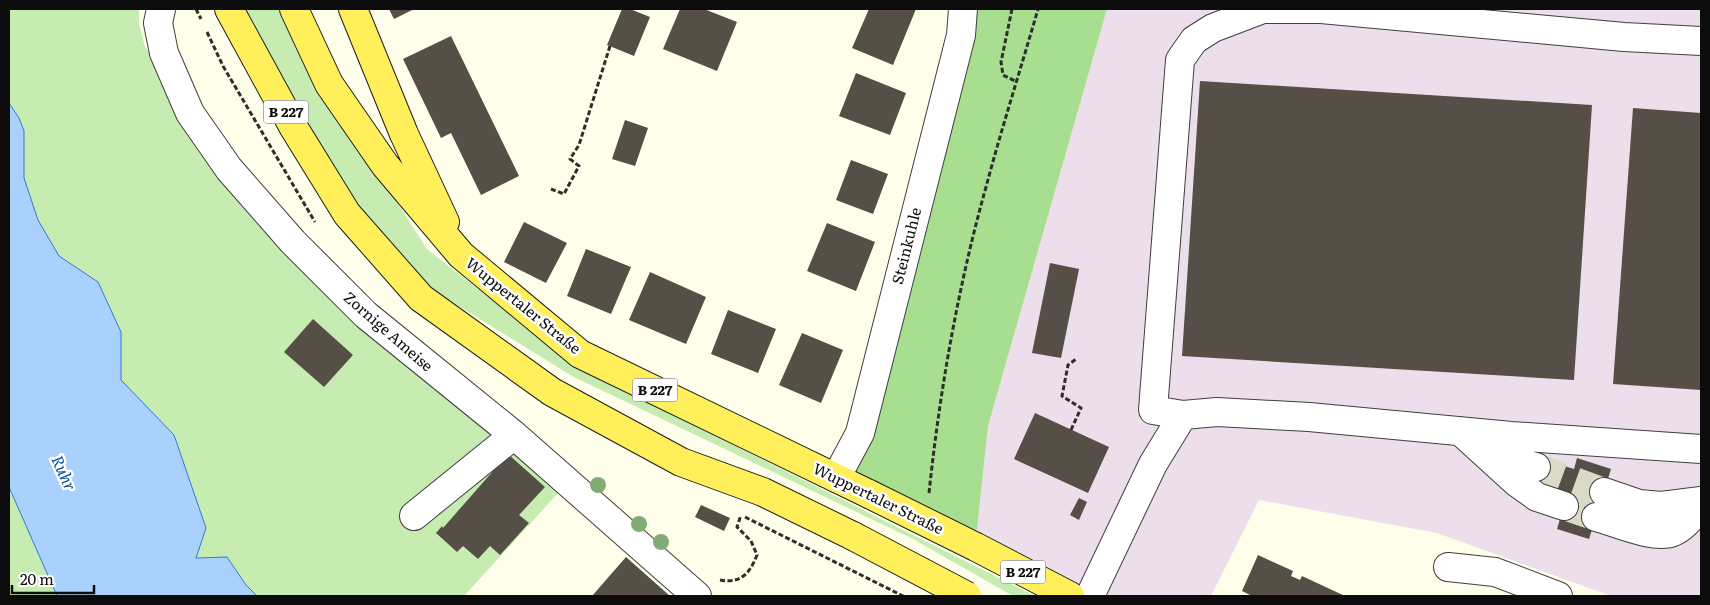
<svg xmlns="http://www.w3.org/2000/svg" width="1710" height="605" font-family="Literata,serif">
<style>
.industrial{fill:#ecdeeb}
.green{fill:#c7ecb1}
.forest{fill:#a7de8f}
.water{fill:#aad1fb;stroke:#2b79d8}
.building{fill:#554f47}
.lines{fill:none;stroke-linecap:round;stroke-linejoin:round}
.minor-tunnel{stroke:#dbdac9;stroke-width:28;stroke-dasharray:28 14;stroke-linecap:butt}
.minor-casing{stroke:#3f3f3f;stroke-width:30}
.major-casing{stroke:#1d1d1d;stroke-width:30}
.path{stroke:#2e2e2e;stroke-width:3;stroke-dasharray:5 2.5;stroke-linecap:butt}
.minor{stroke:#fff;stroke-width:28}
.major{stroke:#ffef5a;stroke-width:28}
.major-bridge-casing{stroke:#1d1d1d;stroke-width:30;stroke-linecap:butt}
.major-bridge{stroke:#ffef5a;stroke-width:28}
.tree{fill:#82ac76}
.labels{text-anchor:middle;stroke-width:5;stroke-linejoin:round;paint-order:stroke}
.shield{fill:#fff;stroke:#555;stroke-width:1}
.shield-label{font-size:14px;font-weight:bold;fill:#0c0c0c}
.street-label{font-size:15px;fill:#0c0c0c;stroke:#fff}
.water-label{font-size:16px;font-style:italic;fill:#0c4ca6;stroke:#fff}
</style>
<rect width="100%" height="100%" fill="#fffeea"/>
<path class="industrial" d="M1107,9H1701V596H1611L1437,533L1259,500L1211,596H1095L977,530L988,426Z"/>
<path class="green" d="M9,9H139V24L145,47L408,365L560,491L464,596H257L246,585L227,557L196,558L174,435L121,380V332L98,282L59,256L38,220L24,178V131L19,118L9,103Z
M240,9H281L324,88L427,249L574,365L1035,596H1013L913,539L572,376L436,292L355,211Z
M9,488L27,526L56,596H9Z"/>
<path class="forest" d="M968,9H1107L988,426L977,530L841,473Z"/>
<path class="water" d="M9,103L19,118L24,131V178L38,220L59,256L98,282L121,332V380L174,435L206,528L196,558L227,557L246,585L257,596H57L9,487Z"/>
<path class="building" d="M389,9H414L394,19Z
M622,9H630L650,17L634,56L607,45Z
M680,9H704L737,22L717,71L663,49Z
M869,9H916L893,65L852,48Z
M451,36L519,176L481,195L451,133L441,138L403,59Z
M856,73L906,93L890,135L839,116Z
M1200,81L1592,105L1574,380L1182,356Z
M1633,108L1701,113V390L1613,384Z
M625,120L648,128L635,166L612,159Z
M851,160L888,174L873,214L836,200Z
M524,222L567,243L546,283L504,262Z
M827,223L875,242L856,291L807,271Z
M586,249L631,267L611,314L567,296Z
M1050,263L1079,269L1061,358L1032,353Z
M650,272L706,297L686,344L629,320Z
M728,310L776,329L758,373L711,354Z
M313,319L353,355L324,387L284,352Z
M802,333L843,350L821,403L779,385Z
M1035,413L1109,447L1088,493L1014,459Z
M508,454L545,487L519,515L529,523L500,555L490,546L478,559L463,546L457,552L436,533L442,526L443,528Z
M1539,458L1574,469L1577,458L1611,469L1589,539L1557,529L1568,492L1532,481Z
M1079,498L1087,502L1079,520L1070,515Z
M701,505L730,518L724,531L695,517Z
M1258,555L1293,571L1291,576L1300,580L1302,576L1345,596H1252L1242,591Z
M626,557L661,588L670,596H592Z"/>
<g class="lines">
<path class="minor-tunnel" d="M1536,467L1604,492
M1564,506L1596,517"/>
<g class="minor-casing">
<path id="minor" d="M161,9L158,23L164,53L190,113L229,169L293,242L366,315L514,435L697,596
M1701,41L1624,37L1321,9H1263L1213,28L1194,40L1180,60L1153,410L1183,415L1217,412L1309,417L1511,436L1701,449
M1460,431L1516,482L1537,497L1564,506
M1490,455L1536,467
M836,478L860,433L961,35L963,9
M1604,492L1639,504L1661,506L1701,501
M414,516L514,435
M1596,517C1615,522 1655,540 1673,532C1685,527 1693,515 1701,505
M1448,567L1495,572L1558,596
M1090,596L1153,464L1183,415"/>
</g>
<g class="major-casing">
<path id="major" d="M229,9L294,128L347,214L421,298L552,392L681,462L763,492L853,536
M294,9L329,84L385,165L461,255L580,354L869,494
M353,9L404,134L445,222
M976,547L1070,596"/>
</g>
<path class="path" d="M196,9L201,19
M1012,9L1001,62L1003,75L1017,82
M207,32L223,66L315,222
M551,189L564,194L579,166L570,159L579,145L610,46
M1071,430L1081,408L1062,396L1068,365L1076,359
M929,493C940,389 958,287 986,187C1002,127 1021,68 1038,9
M745,517L903,596
M720,580C741,584 750,573 757,555L751,541L737,527L741,515"/>
<use href="#minor" class="minor"/>
<use href="#major" class="major"/>
<g class="major-bridge-casing">
<path id="major-bridge" d="M869,494L976,547
M853,536L967,596"/>
</g>
<use href="#major-bridge" class="major-bridge"/>
</g>
<g class="tree">
<circle cx="598" cy="485" r="8"/>
<circle cx="639" cy="524" r="8"/>
<circle cx="661" cy="542" r="8"/>
</g>
<g class="labels">
<g class="shield">
<rect x="263.5" y="100.5" width="45" height="23" rx="4"/>
<rect x="632.5" y="378.5" width="45" height="23" rx="4"/>
<rect x="1000.5" y="560.5" width="45" height="23" rx="4"/>
</g>
<g class="shield-label">
<text x="286" y="117">B 227</text>
<text x="655" y="395">B 227</text>
<text x="1023" y="577">B 227</text>
</g>
<g class="street-label">
<text transform="translate(907 246) rotate(-76)" y="5">Steinkuhle</text>
<text transform="translate(523 306) rotate(39)" y="5">Wuppertaler Straße</text>
<text transform="translate(388 332) rotate(41)" y="5">Zornige Ameise</text>
<text transform="translate(878 499) rotate(26)" y="5">Wuppertaler Straße</text>
</g>
<g class="water-label">
<text transform="translate(64 473) rotate(66)" y="6">Ruhr</text>
</g>
</g>
<rect width="1710" height="605" fill="none" stroke="#0c0c0c" stroke-width="20"/>
<path d="M12 585v8h82v-8" fill="none" stroke="#0c0c0c" stroke-width="2.5"/>
<text x="20" y="585" font-size="15" fill="#0c0c0c" stroke="#ffffff" stroke-width="4" paint-order="stroke">20 m</text>
</svg>
